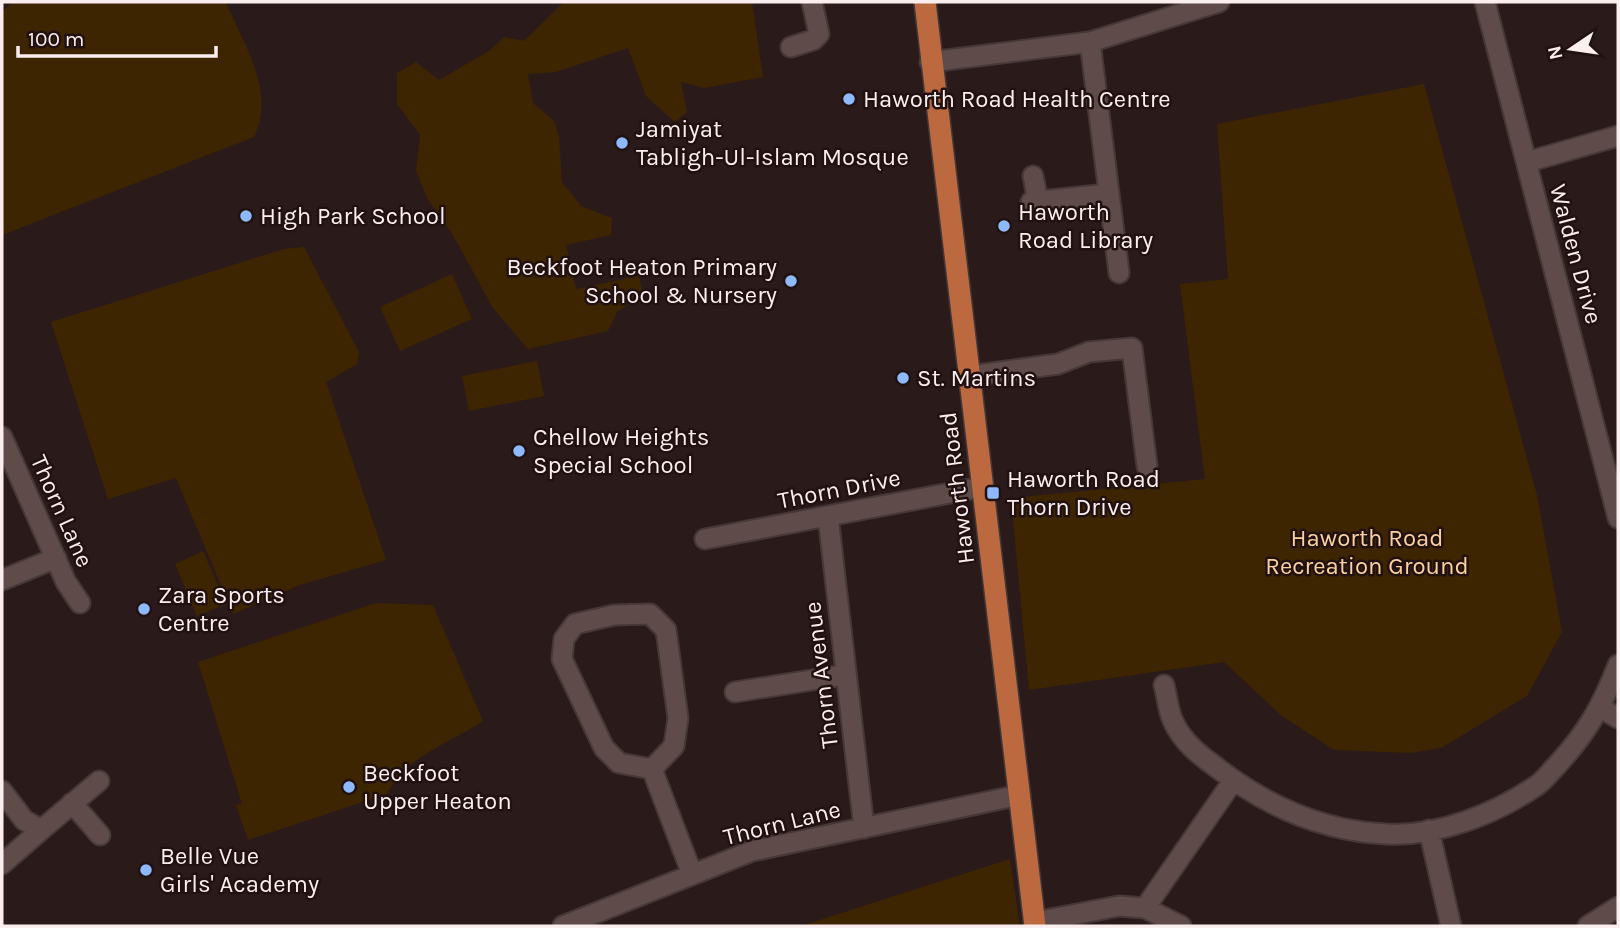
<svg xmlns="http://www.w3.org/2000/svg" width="1620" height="928" font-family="Karla,sans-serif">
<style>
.green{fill:#3e2502}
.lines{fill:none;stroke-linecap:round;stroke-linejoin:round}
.minor-casing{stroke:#463838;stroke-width:23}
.major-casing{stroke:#463838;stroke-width:24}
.minor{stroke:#5f4b4a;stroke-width:19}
.major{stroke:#bc6940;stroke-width:21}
.poi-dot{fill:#8eb9fd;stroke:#211111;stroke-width:2.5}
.labels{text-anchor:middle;stroke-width:5;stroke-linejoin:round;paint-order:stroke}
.poi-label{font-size:24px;fill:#fbeeee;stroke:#211111;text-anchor:start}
.street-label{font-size:24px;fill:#fbeeee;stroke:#211111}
.park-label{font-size:24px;fill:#fbd1a0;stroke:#211111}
</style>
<rect width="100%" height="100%" fill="#2b1a1a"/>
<path class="green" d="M13,2H226C244,46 276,91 254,137L2,235V12Z
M564,2H752L763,77L704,88L681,82L687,112L675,122L646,96L628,48L556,72L528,74L533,103L554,121L559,136L562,182L581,206L612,218L611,235L566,245L576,289L639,276L643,295L617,312L608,331L528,349L493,308L453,235L427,198L416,171L420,135L397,104V73L416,62L439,80L489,51L504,37L524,41Z
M1424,84L1537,495L1562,632L1527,696L1443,747L1412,753L1334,750L1282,716L1224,662L1029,690L1011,498L1205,479L1180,284L1228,279L1217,124Z
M304,247L359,352L357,364L326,382L386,560L300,585L233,614L176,478L108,499L51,322L284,249Z
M452,274L472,319L400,351L380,307Z
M537,361L544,396L469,411L462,376Z
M203,551L226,604L197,616L175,564Z
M376,603L433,605L483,721C449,744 407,755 387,794L248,840L236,805L242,804L198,662Z
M1010,859L1020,926H801Z"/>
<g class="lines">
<g class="minor-casing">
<path id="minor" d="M1485,2L1618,518
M1090,42L1119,273
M791,47L813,40L819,34L812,2
M930,62L1090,42L1219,2
M1527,162L1618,136
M1033,176L1038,201
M1031,202L1108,194
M970,376L1058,364L1089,352L1132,348L1147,466
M2,437L66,582L80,603
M828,516L864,828
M705,539L982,487
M2,580L56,558
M1164,685C1167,696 1168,710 1173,721C1182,741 1199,755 1216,767C1266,806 1322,831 1386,834C1437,837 1495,814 1536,786C1544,781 1551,771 1558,764C1588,731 1602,706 1618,665
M735,692L844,675
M1601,708L1618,718
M652,769L674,746L678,718L666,630L650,614L614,615L575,624L564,639L562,659L604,748L619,763L652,769L692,874
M2,791L24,820L41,830L99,781
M72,803L100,835
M1429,830L1451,926
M2,864L41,830
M1145,908L1233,781
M1035,922L1119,906L1145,908L1181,926
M563,926L752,851L1020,795
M1588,926L1618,907"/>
</g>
<g class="major-casing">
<path id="major" d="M925,2L1035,926"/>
</g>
<use href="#minor" class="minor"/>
<use href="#major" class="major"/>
</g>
<g class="poi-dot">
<circle cx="849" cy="99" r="7"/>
<circle cx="622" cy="143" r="7"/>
<circle cx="246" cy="216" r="7"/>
<circle cx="1004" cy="226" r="7"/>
<circle cx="791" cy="281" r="7"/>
<circle cx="903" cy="378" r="7"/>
<circle cx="519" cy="451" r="7"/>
<rect x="986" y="486" width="14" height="14" rx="3.5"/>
<circle cx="144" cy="609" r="7"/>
<circle cx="349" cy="787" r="7"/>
<circle cx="146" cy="870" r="7"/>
</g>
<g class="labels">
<g class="poi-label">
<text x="863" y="107">Haworth Road Health Centre</text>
<text x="636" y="137">Jamiyat<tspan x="636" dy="28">Tabligh-Ul-Islam Mosque</tspan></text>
<text x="1018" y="220">Haworth<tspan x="1018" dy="28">Road Library</tspan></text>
<text x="260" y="224">High Park School</text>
<text x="777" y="275" text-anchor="end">Beckfoot Heaton Primary<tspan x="777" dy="28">School &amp; Nursery</tspan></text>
<text x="917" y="386">St. Martins</text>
<text x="533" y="445">Chellow Heights<tspan x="533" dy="28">Special School</tspan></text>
<text x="1007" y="487">Haworth Road<tspan x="1007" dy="28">Thorn Drive</tspan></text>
<text x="158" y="603">Zara Sports<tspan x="158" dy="28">Centre</tspan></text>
<text x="363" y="781">Beckfoot<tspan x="363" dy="28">Upper Heaton</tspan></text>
<text x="160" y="864">Belle Vue<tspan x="160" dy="28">Girls' Academy</tspan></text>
</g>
<g class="street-label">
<text transform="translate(1576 254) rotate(75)" y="8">Walden Drive</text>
<text transform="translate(957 488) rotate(-97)" y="8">Haworth Road</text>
<text transform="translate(839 489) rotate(-11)" y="8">Thorn Drive</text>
<text transform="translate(62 511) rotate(66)" y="8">Thorn Lane</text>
<text transform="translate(821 675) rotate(-97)" y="8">Thorn Avenue</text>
<text transform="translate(782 823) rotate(-14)" y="8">Thorn Lane</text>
</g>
<g class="park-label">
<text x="1367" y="546">Haworth Road<tspan x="1367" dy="28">Recreation Ground</tspan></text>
</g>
</g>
<rect width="1620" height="928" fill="none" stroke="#fbeeee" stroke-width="7"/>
<g transform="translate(1571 49) rotate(257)" stroke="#211111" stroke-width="5" paint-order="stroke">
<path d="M0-5L12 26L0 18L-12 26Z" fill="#fbeeee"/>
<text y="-10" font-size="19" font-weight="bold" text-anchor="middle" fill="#fbeeee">N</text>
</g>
<path d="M18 46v10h198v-10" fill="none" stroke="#fbeeee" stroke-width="3.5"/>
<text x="28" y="46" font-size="21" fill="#fbeeee" stroke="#211111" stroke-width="5" paint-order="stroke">100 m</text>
</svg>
